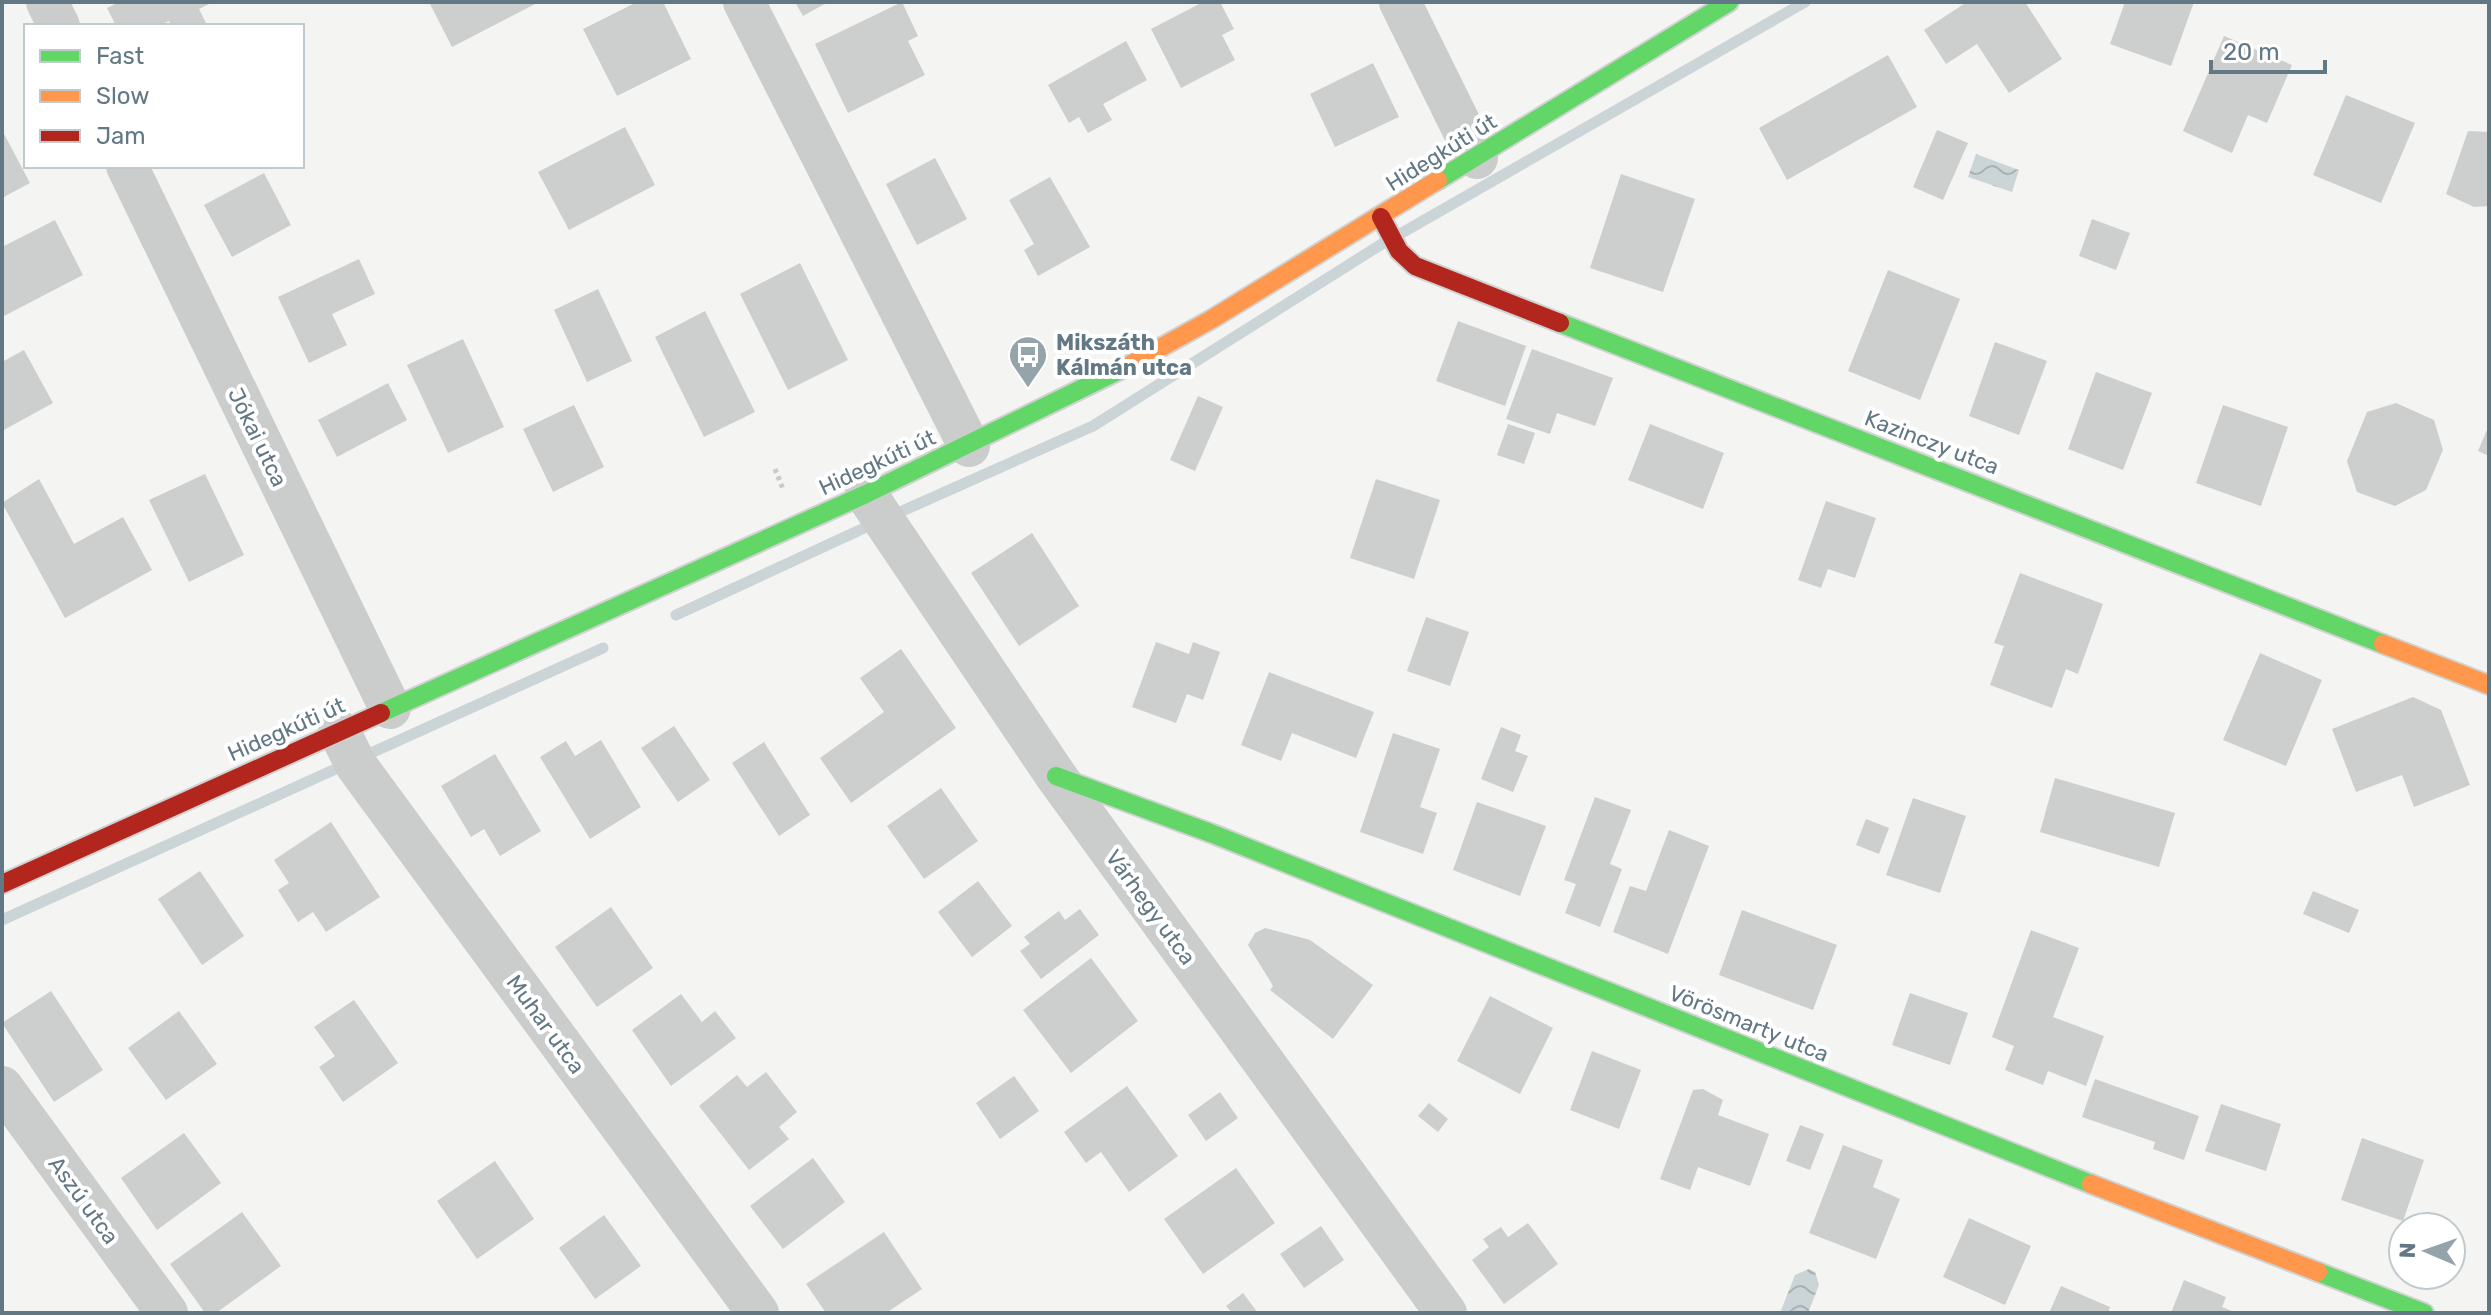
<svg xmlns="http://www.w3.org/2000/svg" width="2491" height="1315" font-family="Rubik,sans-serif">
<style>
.water{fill:url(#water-waves)}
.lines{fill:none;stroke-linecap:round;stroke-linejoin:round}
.stream{stroke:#cbd4d7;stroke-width:11}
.building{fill:#cdcfce}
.fast-casing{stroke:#d0d2d2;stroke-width:22}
.slow-casing{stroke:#d0d2d2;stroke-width:22}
.jam-casing{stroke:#d0d2d2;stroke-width:22}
.path{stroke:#cacacb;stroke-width:5;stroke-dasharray:4 4;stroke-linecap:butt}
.street{stroke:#cbcdcd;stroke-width:42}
.fast{stroke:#63d668;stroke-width:18}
.slow{stroke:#ff974d;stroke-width:18}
.jam{stroke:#b3261e;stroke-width:18}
.labels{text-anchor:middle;stroke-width:8;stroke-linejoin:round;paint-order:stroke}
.street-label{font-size:22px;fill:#627884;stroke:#fff}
.poi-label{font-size:22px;font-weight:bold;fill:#627884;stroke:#fff;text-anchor:start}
</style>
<defs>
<pattern id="water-waves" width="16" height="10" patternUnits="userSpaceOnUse" patternTransform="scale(2)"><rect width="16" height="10" fill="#cbd4d7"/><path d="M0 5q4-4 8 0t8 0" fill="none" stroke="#a8b1b4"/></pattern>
</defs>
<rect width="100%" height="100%" fill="#f4f4f2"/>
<path class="water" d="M1976,154L2019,170L2012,192L1968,177Z
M1809,1269L1815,1272L1819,1285L1808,1313H1780L1795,1275Z"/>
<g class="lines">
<path class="stream" d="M1400,234L1805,2
M891,516L1093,426L1385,242
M676,615L875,523
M2,920L603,648"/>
</g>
<path class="building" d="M119,2H213L199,9L206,23L200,26H171L169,21L159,26H116L107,8Z
M429,2H539L452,47Z
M637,2H663L691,59L617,96L583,29Z
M795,2H828L803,16Z
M902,2L918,36L908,41L925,75L848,113L815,44Z
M1203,2H1220L1234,29L1222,35L1235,60L1181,88L1151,29Z
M1967,2H2025L2062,59L2009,93L1977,44L1946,64L1924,30Z
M2125,2H2194L2171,66L2110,44Z
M2224,36L2292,65L2267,123L2248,115L2232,153L2183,131Z
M1126,41L1147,80L1103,104L1112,120L1088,133L1079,117L1069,123L1048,85Z
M1888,55L1917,107L1787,180L1759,128Z
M1373,63L1399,117L1335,147L1310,94Z
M2346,95L2415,123L2381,203L2313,175Z
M625,127L655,185L569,230L538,172Z
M2,130L30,183L2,198Z
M1937,130L1968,143L1943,200L1913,187Z
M2468,131L2489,132V206L2474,207L2446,194Z
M935,158L967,219L917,245L886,184Z
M264,173L291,225L232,257L204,205Z
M1621,174L1695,199L1663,292L1590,268Z
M1050,177L1090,247L1038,276L1024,250L1034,244L1009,200Z
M2092,219L2130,233L2116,270L2079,256Z
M55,220L83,275L2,317V247Z
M359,259L375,294L332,314L347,345L309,363L278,297Z
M800,263L848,360L788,390L740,294Z
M1888,270L1960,299L1920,400L1848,371Z
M598,289L632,361L587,382L554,310Z
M705,311L755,412L704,437L655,337Z
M1458,321L1526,346L1505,406L1436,381Z
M463,339L504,427L448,453L407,365Z
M1995,342L2047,361L2019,435L1969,416Z
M1532,349L1613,378L1595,426L1557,413L1550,434L1506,419Z
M24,350L53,403L2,431V362Z
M2096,372L2152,393L2123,470L2068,449Z
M388,383L407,420L337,457L318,420Z
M1198,396L1223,407L1195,471L1170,460Z
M2396,403L2434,420L2443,450L2426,490L2395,506L2357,492L2347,461L2367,412Z
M574,405L604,467L553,492L523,429Z
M2223,405L2288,427L2261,506L2196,483Z
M1508,424L1535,433L1524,464L1497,455Z
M1650,424L1724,453L1703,509L1628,480Z
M2489,425V456L2478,451Z
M205,474L244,555L189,582L149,500Z
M39,479L74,544L123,517L152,570L65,618L2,503Z
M1376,479L1440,500L1414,579L1350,558Z
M1826,501L1876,518L1855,578L1828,569L1821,588L1798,580Z
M1032,533L1079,606L1019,646L971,573Z
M2020,573L2103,604L2078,674L2066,669L2052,708L1990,685L2004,646L1994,643Z
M1426,617L1469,632L1450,686L1407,671Z
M1156,642L1189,654L1193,642L1220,652L1203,700L1187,694L1176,723L1132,707Z
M901,649L956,728L851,803L820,758L884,712L860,678Z
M2260,653L2322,680L2286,766L2223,740Z
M1269,672L1374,712L1356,758L1292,733L1281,761L1241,745Z
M2413,697L2441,710L2470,785L2414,807L2402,775L2356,792L2332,729Z
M674,726L710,780L678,802L641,748Z
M1501,727L1521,735L1515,751L1528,756L1513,792L1481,779Z
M1393,733L1440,749L1420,807L1437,813L1423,854L1360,832Z
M601,740L641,807L590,839L540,757L566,741L575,756Z
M764,742L810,815L779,836L732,763Z
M495,754L541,831L500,856L484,829L471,837L441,786Z
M2055,778L2175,813L2159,867L2040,832Z
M941,788L978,841L924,879L887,826Z
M1595,797L1631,810L1610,864L1622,869L1600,927L1565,913L1576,884L1564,880Z
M1913,798L1966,816L1940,893L1886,875Z
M1477,802L1546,826L1520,896L1453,870Z
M1866,819L1889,828L1879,854L1856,845Z
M331,822L380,897L326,932L313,912L298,922L278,890L289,883L274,860Z
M1669,830L1709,846L1668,954L1613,932L1630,886L1646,891Z
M200,871L244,936L202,965L158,899Z
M978,881L1012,926L972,957L938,912Z
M2313,891L2359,910L2349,933L2303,914Z
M611,907L653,968L597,1007L555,947Z
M1080,909L1099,935L1041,979L1020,951L1030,944L1024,937L1059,911L1065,920Z
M1742,910L1837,945L1813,1010L1719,975Z
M1265,928L1310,940L1373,985L1333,1039L1270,990L1273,986L1248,945L1255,933Z
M2031,930L2079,948L2053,1017L2104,1036L2086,1086L2048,1071L2043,1085L2005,1070L2014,1046L1992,1037Z
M1091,958L1138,1021L1071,1073L1023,1010Z
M51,991L103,1070L54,1102L2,1023Z
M1910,993L1968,1013L1950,1065L1892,1045Z
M681,994L702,1022L715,1011L736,1038L671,1086L632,1030Z
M1490,996L1553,1028L1520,1094L1457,1061Z
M354,1000L398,1063L343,1102L319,1067L335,1056L314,1027Z
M179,1011L217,1064L166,1100L128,1048Z
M1592,1051L1641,1070L1619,1129L1570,1110Z
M766,1072L797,1112L779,1127L789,1139L749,1170L699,1106L737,1075L747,1087Z
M1014,1076L1039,1111L1000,1139L976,1103Z
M2095,1079L2199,1116L2184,1160L2153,1149L2155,1142L2082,1117Z
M1127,1086L1178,1156L1129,1192L1101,1152L1086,1163L1064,1132Z
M1703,1089L1723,1100L1718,1115L1769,1134L1750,1186L1698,1167L1690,1190L1660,1179L1693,1090Z
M1220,1092L1238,1118L1206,1141L1188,1115Z
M1429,1103L1448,1119L1438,1132L1418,1116Z
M2221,1104L2281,1124L2266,1171L2205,1151Z
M1800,1125L1824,1134L1810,1170L1786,1161Z
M184,1133L221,1183L157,1230L121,1178Z
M2362,1138L2424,1160L2403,1221L2341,1200Z
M1843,1145L1883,1160L1873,1187L1900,1199L1876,1259L1809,1233Z
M813,1158L845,1202L783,1249L750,1206Z
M495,1161L534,1219L477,1259L437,1201Z
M1236,1168L1275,1223L1203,1274L1164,1219Z
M242,1212L281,1266L216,1313H205L170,1264Z
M604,1215L641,1266L595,1299L559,1248Z
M1969,1218L2031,1246L2005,1305L1943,1277Z
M1528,1223L1558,1264L1504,1304L1472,1260L1489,1247L1483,1239L1501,1227L1508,1237Z
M1321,1226L1344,1260L1304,1288L1280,1254Z
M884,1232L922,1289L886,1313H826L806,1284Z
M2184,1280L2226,1297L2222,1307L2237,1313H2171Z
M2061,1286L2110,1307L2108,1313H2049Z
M1243,1293L1258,1313H1232L1226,1306Z"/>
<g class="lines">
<g class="fast-casing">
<path id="fast" d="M1438,180L1729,2
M1560,323L2383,644
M381,713L866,494L1124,368
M1056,776L1213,834L2091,1184
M2318,1272L2424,1313"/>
</g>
<g class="slow-casing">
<path id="slow" d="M1124,368L1212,319L1438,180
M2383,644L2489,685
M2091,1184L2318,1272"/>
</g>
<g class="jam-casing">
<path id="jam" d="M1381,217L1399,251L1415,266L1560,323
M2,884L381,713"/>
</g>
<path class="path" d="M775,469L783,489"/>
<path class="street" d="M47,2L59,26
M744,2L969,446
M1400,2L1477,158
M127,166L390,708
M866,494L1056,776L1446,1313
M339,731L356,765L758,1313
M2,1087L167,1313"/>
<use href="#fast" class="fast"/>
<use href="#slow" class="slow"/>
<use href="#jam" class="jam"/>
</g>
<defs>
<g id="bus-pin" transform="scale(2)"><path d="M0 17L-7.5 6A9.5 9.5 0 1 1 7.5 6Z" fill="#95a3aa" stroke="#fff"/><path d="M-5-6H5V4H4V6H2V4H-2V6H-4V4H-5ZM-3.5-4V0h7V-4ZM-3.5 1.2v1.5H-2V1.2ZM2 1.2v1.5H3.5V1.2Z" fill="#fff"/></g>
</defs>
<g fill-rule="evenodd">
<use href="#bus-pin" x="1028" y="355"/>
</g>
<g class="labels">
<g class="street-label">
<text transform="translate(1441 152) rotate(-32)" y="8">Hidegkúti út</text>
<text transform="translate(258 437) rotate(64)" y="8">Jókai utca</text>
<text transform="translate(1932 442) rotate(21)" y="8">Kazinczy utca</text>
<text transform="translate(877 462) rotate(-25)" y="8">Hidegkúti út</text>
<text transform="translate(286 729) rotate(-24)" y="8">Hidegkúti út</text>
<text transform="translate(1151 907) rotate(54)" y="8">Várhegy utca</text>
<text transform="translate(1749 1023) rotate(22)" y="8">Vörösmarty utca</text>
<text transform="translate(546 1024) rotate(54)" y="8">Muhar utca</text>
<text transform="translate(84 1200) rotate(54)" y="8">Aszú utca</text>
</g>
<g class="poi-label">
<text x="1056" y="350">Mikszáth<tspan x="1056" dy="25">Kálmán utca</tspan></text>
</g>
</g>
<rect width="2491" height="1315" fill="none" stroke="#627884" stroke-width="8"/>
<rect x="24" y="24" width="280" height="144" fill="#ffffff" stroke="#c0c9ce" stroke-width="2"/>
<rect x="40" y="50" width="40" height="12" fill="#63d668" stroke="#c0c9ce" stroke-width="2"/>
<text x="96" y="64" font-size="24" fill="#627884">Fast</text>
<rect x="40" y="90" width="40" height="12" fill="#ff974d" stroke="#c0c9ce" stroke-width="2"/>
<text x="96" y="104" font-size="24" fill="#627884">Slow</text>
<rect x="40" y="130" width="40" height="12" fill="#b3261e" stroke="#c0c9ce" stroke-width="2"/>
<text x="96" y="144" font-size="24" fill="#627884">Jam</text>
<g transform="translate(2427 1251) rotate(272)"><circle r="38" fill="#ffffff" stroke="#c0c9ce" stroke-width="2"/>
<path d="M0-6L14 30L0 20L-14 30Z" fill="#95a3aa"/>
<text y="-12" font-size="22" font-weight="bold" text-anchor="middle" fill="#627884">N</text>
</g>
<path d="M2211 60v12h114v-12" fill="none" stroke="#627884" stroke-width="4"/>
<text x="2223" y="60" font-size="24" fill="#627884" stroke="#ffffff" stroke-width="6" paint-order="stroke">20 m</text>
</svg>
